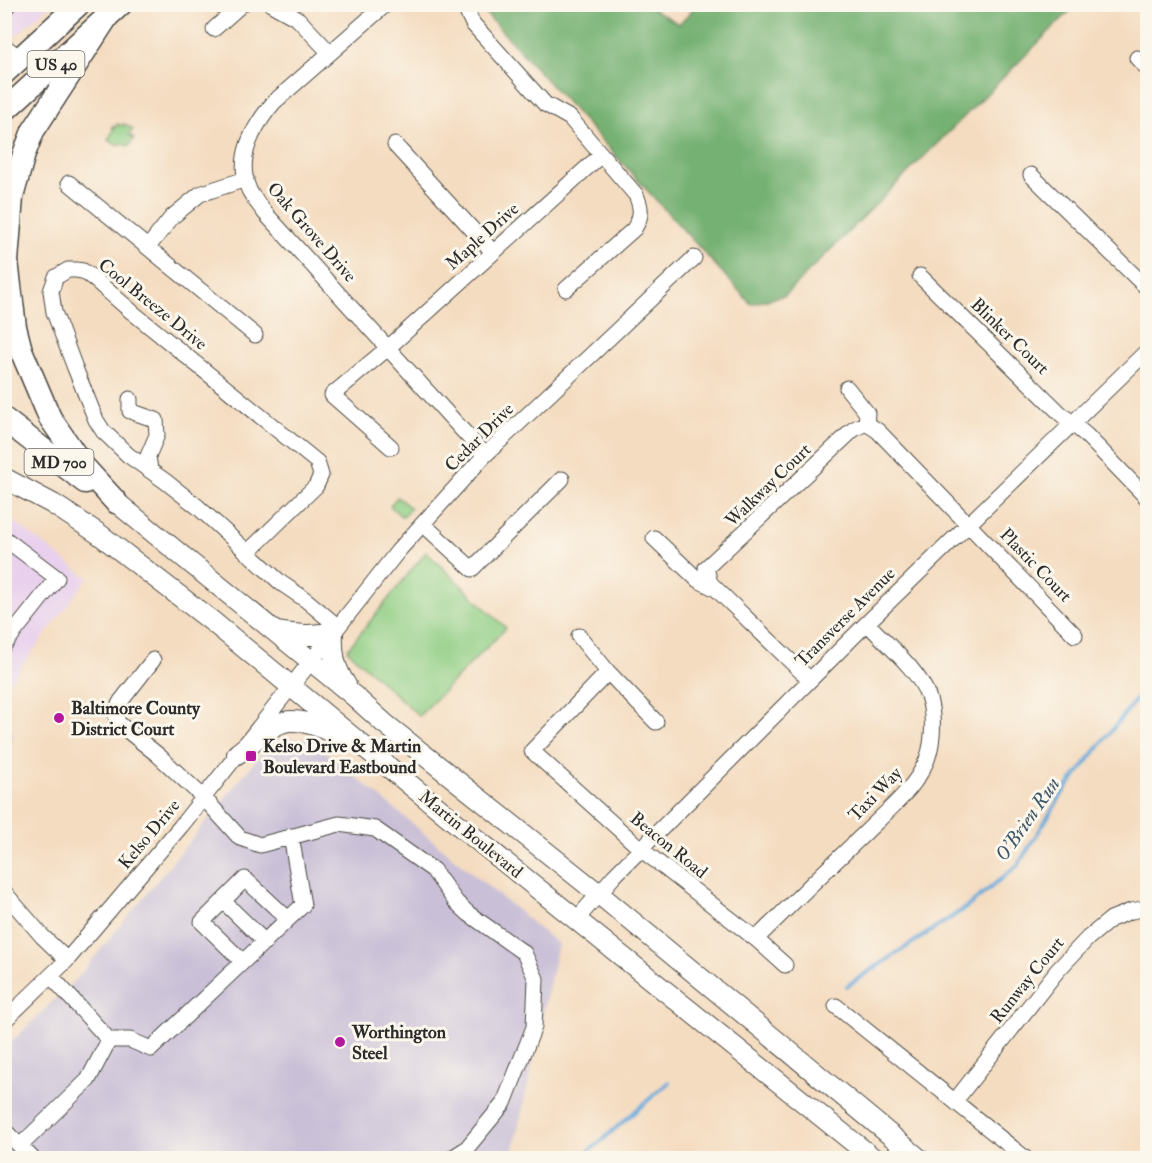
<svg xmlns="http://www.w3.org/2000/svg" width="1152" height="1163" font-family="'IM FELL Double Pica',serif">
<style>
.built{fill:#e9d1ed}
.industrial{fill:#c9bfd7}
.green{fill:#90ce84;stroke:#5e7c58;stroke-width:1.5}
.forest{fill:#74b172;stroke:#506e4e;stroke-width:1.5}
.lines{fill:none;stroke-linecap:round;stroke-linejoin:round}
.stream{stroke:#66a9db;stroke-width:4}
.minor-casing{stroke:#494641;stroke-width:17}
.major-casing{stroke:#494641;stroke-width:22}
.highway-casing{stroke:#494641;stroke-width:25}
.minor{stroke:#fff;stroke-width:15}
.major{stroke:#fff;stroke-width:20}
.highway{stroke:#fff;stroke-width:22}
.poi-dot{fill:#b5179e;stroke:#fbf7ec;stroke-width:2}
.labels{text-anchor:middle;stroke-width:6;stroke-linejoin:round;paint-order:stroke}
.shield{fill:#fbf7ec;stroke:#696865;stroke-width:1.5}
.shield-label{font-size:16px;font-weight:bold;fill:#2b2b2b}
.street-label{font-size:18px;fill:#2b2b2b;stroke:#fbf7ec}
.poi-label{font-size:18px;font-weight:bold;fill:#2b2b2b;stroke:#fbf7ec;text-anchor:start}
.water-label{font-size:20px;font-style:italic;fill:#405769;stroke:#fbf7ec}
</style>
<rect width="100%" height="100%" fill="#fbf7ec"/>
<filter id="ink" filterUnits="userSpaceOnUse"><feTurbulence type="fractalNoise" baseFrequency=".0167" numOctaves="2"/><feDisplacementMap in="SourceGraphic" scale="12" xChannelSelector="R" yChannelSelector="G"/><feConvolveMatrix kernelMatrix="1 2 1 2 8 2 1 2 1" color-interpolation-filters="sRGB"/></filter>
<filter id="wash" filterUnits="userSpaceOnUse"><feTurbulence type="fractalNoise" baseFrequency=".008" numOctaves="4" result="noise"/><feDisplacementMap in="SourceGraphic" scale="24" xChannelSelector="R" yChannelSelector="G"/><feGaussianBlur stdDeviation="1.35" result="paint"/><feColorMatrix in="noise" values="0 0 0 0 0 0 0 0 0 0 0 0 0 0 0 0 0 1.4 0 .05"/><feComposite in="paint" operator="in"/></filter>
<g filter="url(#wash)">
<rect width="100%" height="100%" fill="#f4dcc0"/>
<path class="built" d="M5,5H50L5,45Z
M4,514L88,578L5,688H4Z"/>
<path class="industrial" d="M5,714L8,720L13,736L5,755Z
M294,739H310L558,944L513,1153L508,1158H5L4,1049L79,976L266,748L278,741Z"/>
<path class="green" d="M118,124L122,126L124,124L133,129L129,135L134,138L129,146L120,143L118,146L108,140L114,129L112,128L113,126L115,127Z
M397,497L411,508L402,517L390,506Z
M426,552L506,628L419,716L347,650Z"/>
<path class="forest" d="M698,4H1076V5L785,295L751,304L478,5H646L679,24Z"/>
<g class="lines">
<path class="stream" d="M847,986L967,907L1018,865L1064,791L1148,684
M586,1158V1154L669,1082"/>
</g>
</g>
<g filter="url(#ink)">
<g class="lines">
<g class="minor-casing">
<path id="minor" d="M271,4L298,19L329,52
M386,4L274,102C254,126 235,157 249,190C253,198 260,206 265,213L485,455
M463,4L473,24L545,104L570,118L636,195C642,209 642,216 634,229L566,289
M6,7L9,4
M214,29L242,4
M4,46L21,59
M1137,58L1148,69
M395,145L493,252
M1031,175L1148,289
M69,183L255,335
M148,247L172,217L200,194L246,179
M920,276L1061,414L1086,435L1148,499
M847,388L867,413L866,423
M130,399V411L156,420L157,435L148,456L150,470
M391,447L332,395L389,347L601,155
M423,524L472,569L562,479
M4,538L57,578L4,645
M654,538L698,580L714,588
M247,553L316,486L321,475L317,462L132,312L93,278L83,271L76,270H68L56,277L51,291L54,312L75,368L96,420L103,431L128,455L165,481L198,507L281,583L306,600L337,626
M579,636L608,672
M153,660L121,701L115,712L118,723L158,755L204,798L240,838L260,845L339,824L375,829L433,870L456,902L469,914L524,953L536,979L534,1027L504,1103L466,1149L452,1158
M810,680L710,583L706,568L854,429L866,423L878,431L1075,635
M656,722L608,672L532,751L642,850L756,939L785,965
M4,892L42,936L67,960
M223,901L265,942
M577,919L614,876L867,623L1148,350
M756,939C792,903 828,868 865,833C885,813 910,793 923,768C934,749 935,717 928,696C918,669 886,644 867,623
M243,962L202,922L245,879L288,919
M836,1006L1025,1158
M4,1021L67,960L181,826L398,551L485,455L694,258
M109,1040H130L151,1049L303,905L291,836
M955,1101L1057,971L1088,938L1111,919L1131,911L1148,908
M4,1130L32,1158
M20,1146L88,1080L109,1040L51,976"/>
</g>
<g class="major-casing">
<path id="major" d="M4,478L53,504L99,534L213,622L466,831L873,1158
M116,502L354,696L384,723L599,894L918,1158
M276,632C296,635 314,637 333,632C332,652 334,668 346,685
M237,754C284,717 284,711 341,736"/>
</g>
<g class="highway-casing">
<path id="highway" d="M107,17L33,131L24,154L12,197L7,261L15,327L21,350L50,418L83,466L116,502
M4,73L79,4
M4,111L121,4
M4,419L85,482"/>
</g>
<use href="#minor" class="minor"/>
<use href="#major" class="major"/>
<use href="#highway" class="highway"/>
</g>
</g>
<g class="poi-dot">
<circle cx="59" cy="718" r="6"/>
<rect x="245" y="750" width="12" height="12" rx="3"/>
<circle cx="340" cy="1042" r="6"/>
</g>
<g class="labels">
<g class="shield">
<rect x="27.5" y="51" width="57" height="26" rx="4.5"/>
<rect x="24.5" y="449" width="69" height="26" rx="4.5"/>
</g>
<g class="shield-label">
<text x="56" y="70">US 40</text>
<text x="59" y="468">MD 700</text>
</g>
<g class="street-label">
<text transform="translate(312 232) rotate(49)" y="6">Oak Grove Drive</text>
<text transform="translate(482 236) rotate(-42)" y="6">Maple Drive</text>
<text transform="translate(153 304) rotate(39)" y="6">Cool Breeze Drive</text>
<text transform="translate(1010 336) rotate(44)" y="6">Blinker Court</text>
<text transform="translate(479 437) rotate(-45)" y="6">Cedar Drive</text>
<text transform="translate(768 485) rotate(-44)" y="6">Walkway Court</text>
<text transform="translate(1036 565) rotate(46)" y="6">Plastic Court</text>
<text transform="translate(845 617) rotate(-45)" y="6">Transverse Avenue</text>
<text transform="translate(875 794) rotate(-46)" y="6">Taxi Way</text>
<text transform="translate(149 834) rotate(-50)" y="6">Kelso Drive</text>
<text transform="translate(471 834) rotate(39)" y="6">Martin Boulevard</text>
<text transform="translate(669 845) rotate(39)" y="6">Beacon Road</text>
<text transform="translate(1027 980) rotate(-51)" y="6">Runway Court</text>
</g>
<g class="poi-label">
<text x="71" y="714">Baltimore County<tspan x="71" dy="21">District Court</tspan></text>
<text x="263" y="752">Kelso Drive &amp; Martin<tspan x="263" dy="21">Boulevard Eastbound</tspan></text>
<text x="352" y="1038">Worthington<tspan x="352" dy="21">Steel</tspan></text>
</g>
<g class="water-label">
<text transform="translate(1027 819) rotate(-55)" y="7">O'Brien Run</text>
</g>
</g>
<rect width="1152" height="1163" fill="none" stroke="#fbf7ec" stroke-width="24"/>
</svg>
